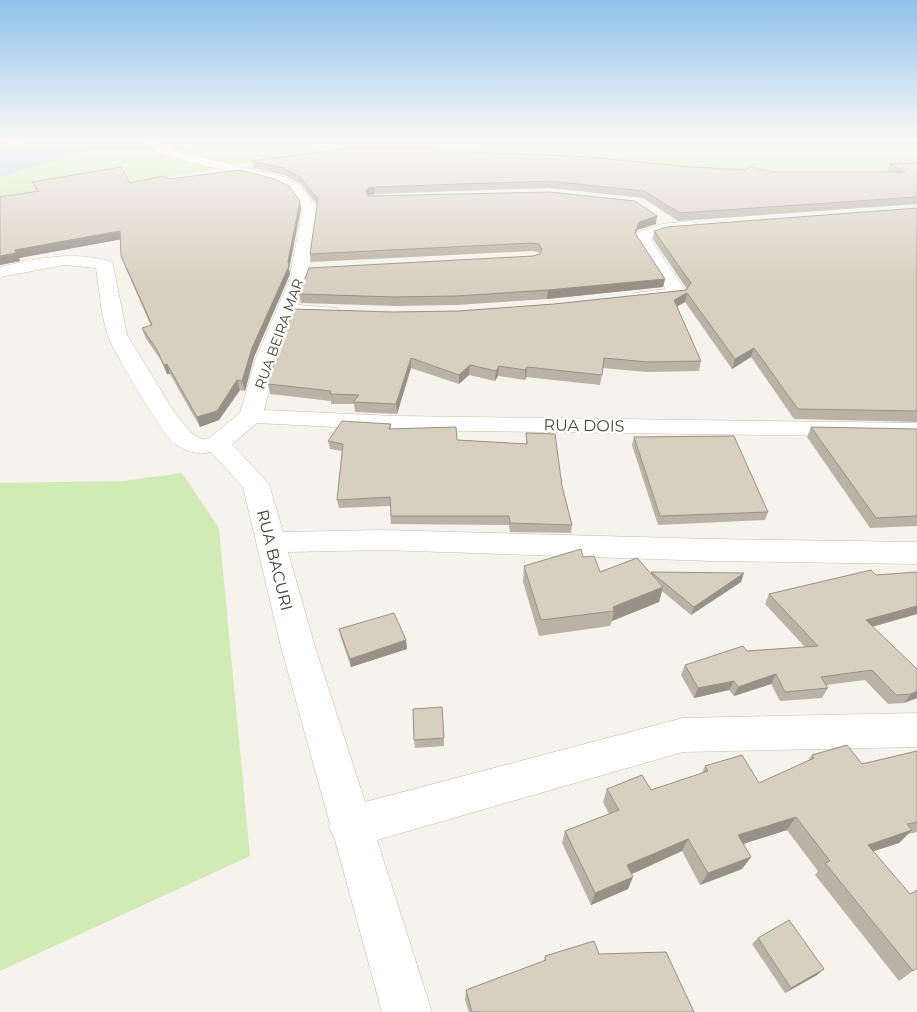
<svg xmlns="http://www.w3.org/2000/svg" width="917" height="1012" font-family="Montserrat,sans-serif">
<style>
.green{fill:#d2eab5}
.water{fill:#a9d4f2}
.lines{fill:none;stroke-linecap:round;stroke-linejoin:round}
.minor-casing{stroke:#c2bbae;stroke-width:1}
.minor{fill:#fff;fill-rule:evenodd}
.wall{fill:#bab2a6}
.shaded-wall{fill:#979187}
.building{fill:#d8cfc1;stroke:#979187}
.labels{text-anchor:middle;stroke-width:5;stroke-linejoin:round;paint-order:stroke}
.far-street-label{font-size:14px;fill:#4b4439;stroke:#fff}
.street-label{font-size:16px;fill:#4b4439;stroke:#fff}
</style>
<rect width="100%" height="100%" fill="#f6f3ec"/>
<path class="green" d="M184,141H917V170L821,178L458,152L269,159L69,196L0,220V177L86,151H186Z
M182,473L219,528L250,856L0,971V483L123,481Z"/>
<path class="water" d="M47,141H184L186,151H86L0,177V146Z"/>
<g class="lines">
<g class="minor-casing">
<path id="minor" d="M145,141H158L180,152L284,177L300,186L317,208L309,270L310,274L298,305L337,308L340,312L337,316L330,318L294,316L278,358L264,410L395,416L917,423V437L395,430L257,423L232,444L269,484L283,532L383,530L712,539L917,542V564L712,561L383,550L288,552L315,647L365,802L683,718L917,713V747L683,752L377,840L432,1012H382L335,840L329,827L330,824L281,647L243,487L211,452C197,455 187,452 175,444C164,437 110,347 107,333C101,312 99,289 96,268L65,265L0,277V267C39,258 70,251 110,261L113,265L127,335L173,410L191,433L202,439L209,438L240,413L256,358L292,274L291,270L303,208L291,192L274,183L171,157L156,151Z
M691,221L696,223L699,226L696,229L664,233L651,238V240L687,293L684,297L642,303L635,301L633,297L635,293L666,289L635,240L638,232L662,224Z"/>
</g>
<use href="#minor" class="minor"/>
</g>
<path class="wall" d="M436,150L774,172H889H887L890,164L917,163V204L678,221L643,198L549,188L375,194L370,195L369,196L656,224L637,230L636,234L665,279L663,287L547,299L457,305L395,306L301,303L299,294L533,256L540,254L538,252L532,251L311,262L310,254L317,205L301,184L284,175L253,168L252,161Z
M169,179L301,208L289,269L290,274L254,357L245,391L240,390L219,420L200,427L170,374H167L160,359L145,337L142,328L151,326L124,264L121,256V239L19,258L20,261L0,265V197L37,192L32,182L130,183Z
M917,208V422L794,419L751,357L732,369L685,302L677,307L701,361L699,371L646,372L603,368L600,385L526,377L525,380L498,376L495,381L469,375L459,384L411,368L397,414L355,412L354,404H331V401L270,394L268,384L393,312L459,311L554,304L686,290L687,289L653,239L654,231Z
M391,424V429L457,440L526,444V433L562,486L572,525L571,533L510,532L509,525L391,524L390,506L339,508L337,500L342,451L330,449L328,441Z
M811,427L917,429V526L870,528L807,437Z
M634,437L768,512L765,520L658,525L632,445Z
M583,557L600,572L651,574V572L741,582L691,615L662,591L659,602L612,621L610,626L539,636L523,582L524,566Z
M917,572V614L872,627L917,698L904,703L888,704L865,680L826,685L828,688L822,698L780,701L771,684L734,696L729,690L694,698L681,675L685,665L747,651L805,647L765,604L769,594L876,575Z
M339,629L406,640L407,649L351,667L341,638Z
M444,738V746L415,748L414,740Z
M917,751V832L908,834L899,843L873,851L917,968L899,981L815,875L818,871L787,830L743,844L751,857L742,869L700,885L682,851L632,874L628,889L591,905L562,843L565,831L609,814L603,802L607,789L651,790L702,773L705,766L759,783L808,761L812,755L862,764Z
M758,938L817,975L785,993L752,944Z
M599,954L694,1012H469L465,1000L466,990L544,961L545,956Z"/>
<path class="shaded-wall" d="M0,141H18L1,145Z
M374,187L375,194L370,195L366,199V191L369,188Z
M300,201L301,208L289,269L290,274L254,357L245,391L242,381L252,348L288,261Z
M657,216L656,224L637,230L633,241L635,233L639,222Z
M120,231L123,239L19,258L20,261L0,265V256L15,250Z
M665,279L663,287L547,299L548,290Z
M687,293L685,302L672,309L674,300Z
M754,348L751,357L732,369L735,359Z
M411,358V368L397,414L396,404Z
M167,364L170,374H167L164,365Z
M470,365L469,375L459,384V375Z
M499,366L498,376L495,381L496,371Z
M527,367L526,377L525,380V370Z
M237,380L240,390L219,420L200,427L197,417Z
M744,573L741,582L691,615L694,607Z
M663,587L659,602L612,621L614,611L613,607Z
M917,606V614L860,630L866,620Z
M406,640L407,649L351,667L350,659Z
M776,674L771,684L734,696L738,687Z
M734,681L729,690L694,698L698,688Z
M917,691V698L904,703L911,694Z
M796,817L787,830L730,848L738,835Z
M912,830L899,843L856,857L868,845Z
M688,839L682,851L623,878L627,865Z
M751,857L742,869L700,885L708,873Z
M633,877L628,889L591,905L595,893Z
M824,969L817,975L785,993L791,988Z"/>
<path class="building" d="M436,147V150H475L476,153L576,156L692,167L745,170L750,167L774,172H905L890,164L917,163V197L680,213L644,191L550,181L374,187L369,188L366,191L368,196L550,192L635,201L657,216L639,222L635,233L665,279L548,290L457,296L394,297L299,294L309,268L533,256L540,254L542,249L539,244L532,243L310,254L318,199L300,177L283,168L252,161L351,148Z
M121,167L130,183L163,176L169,179L240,170L272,178L289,186L300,201L288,261L289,266L252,348L242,381L237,380L217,411L197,417L167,364L164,365L157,350L142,328L152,325L121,256L120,231L15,250L16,253L0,256V197L39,191L32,182Z
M917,208V411L798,409L754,348L735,359L687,293L674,300L701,361L648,362L604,358L602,375L527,367L525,370L499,366L496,371L470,365L459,375L411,358L396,404L353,402L359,395L330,394L331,391L268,384L278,349L294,309L393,312L459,311L554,304L686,290L691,283L654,231L666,227Z
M342,421L391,424L389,429L456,427L457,440L527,444L526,433L555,434L562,486L572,525L510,523L509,516H391L390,497L337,500L343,444L328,441Z
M811,427L917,429V516L876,518Z
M734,436L768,512L660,516L634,437Z
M581,549L583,557L594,556L600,572L637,558L663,587L613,607L614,611L541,620L524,566Z
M871,570L876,575L917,572V606L866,620L917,669V691L911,694L896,695L872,670L821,677L828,688L785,692L776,674L738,687L734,681L698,688L685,665L743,646L747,651L818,646L769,594Z
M651,572L744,573L694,607Z
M394,613L406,640L350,659L339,629Z
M442,707L444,738L414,740L413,709Z
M847,745L862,764L917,751V822L907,824L912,830L868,845L910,894L917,890V968L913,971L825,863L830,861L796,817L738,835L751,857L708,873L688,839L627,865L633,877L595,893L565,831L619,810L607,789L642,775L651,790L708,771L705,766L742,755L759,783L814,758L812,755Z
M789,920L824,969L791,988L758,938Z
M594,941L599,954L666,952L694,1012H472L466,990L546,960L545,956Z"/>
<linearGradient id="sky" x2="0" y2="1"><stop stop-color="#8fc1ec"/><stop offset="0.5" stop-color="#fbfaf6"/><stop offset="1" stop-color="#fbfaf6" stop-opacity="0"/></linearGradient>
<rect width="917" height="282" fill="url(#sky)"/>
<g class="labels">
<g class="far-street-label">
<text transform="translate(279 334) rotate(-70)" y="5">RUA BEIRA MAR</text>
</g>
<g class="street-label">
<text transform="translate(584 425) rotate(1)" y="6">RUA DOIS</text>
<text transform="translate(275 560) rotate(76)" y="6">RUA BACURI</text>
</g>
</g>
</svg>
